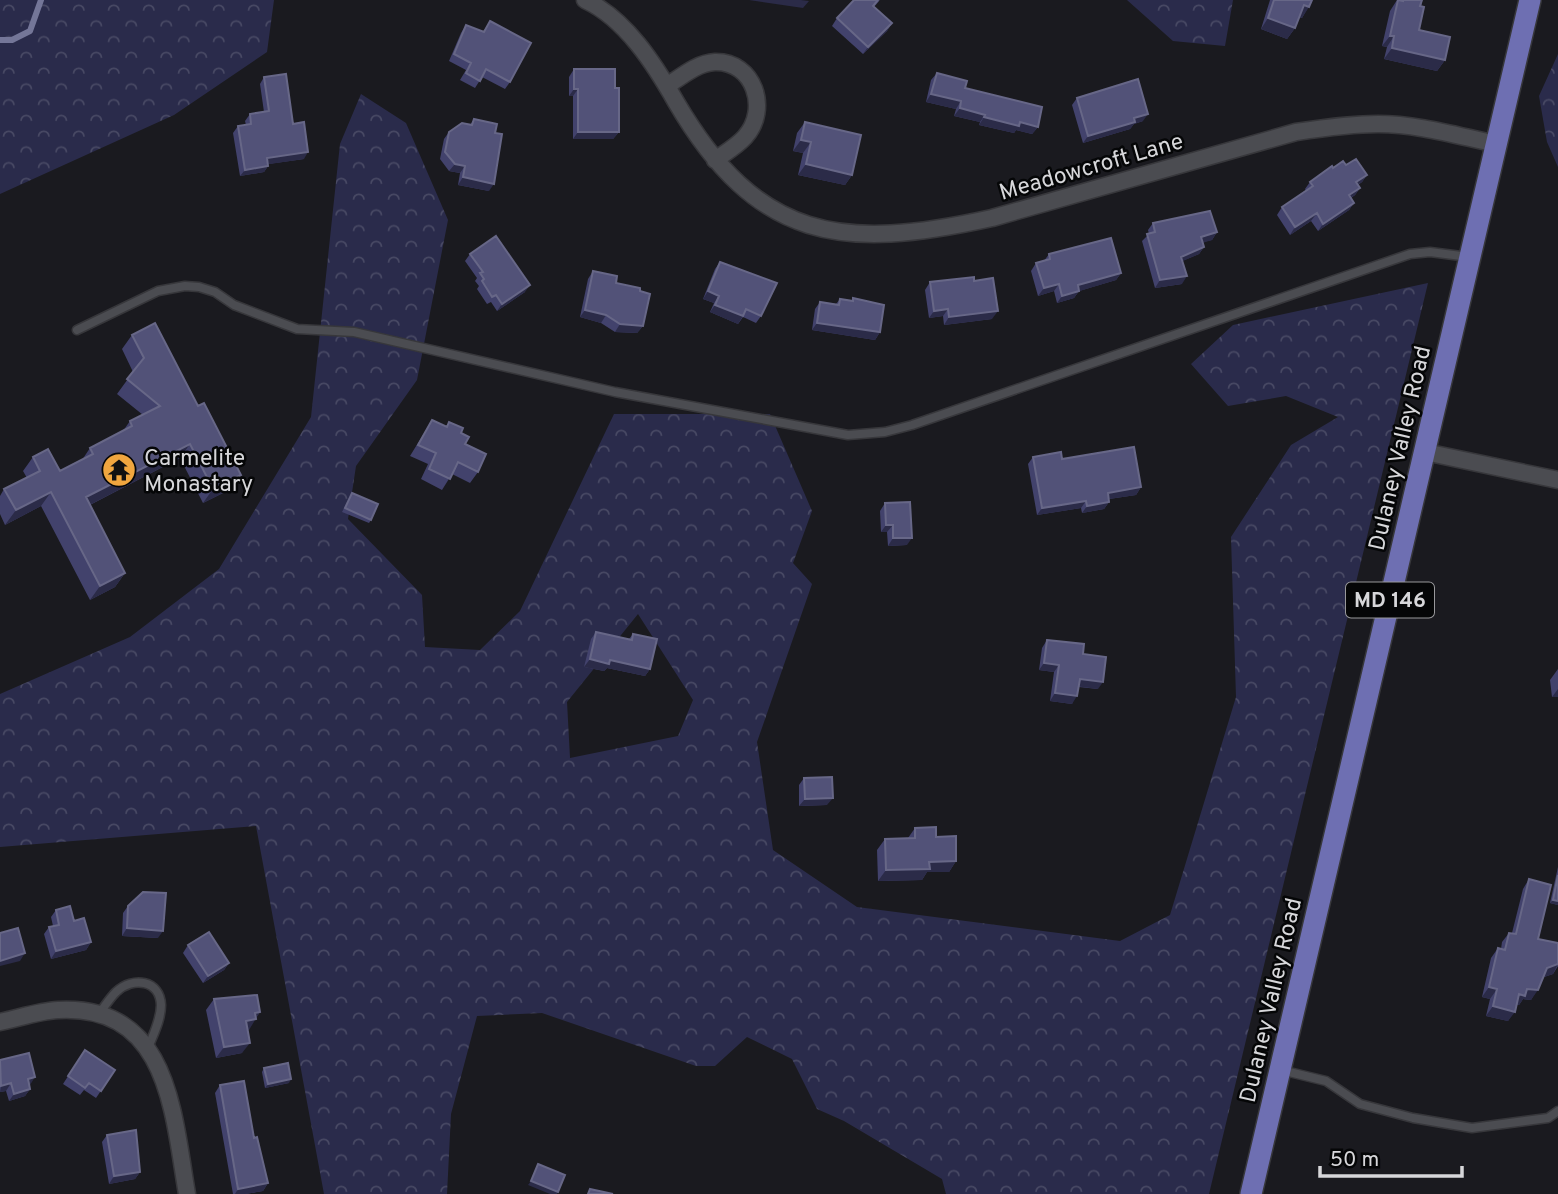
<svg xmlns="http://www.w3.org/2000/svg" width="1558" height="1194" font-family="Overpass,sans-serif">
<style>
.forest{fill:url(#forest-crowns);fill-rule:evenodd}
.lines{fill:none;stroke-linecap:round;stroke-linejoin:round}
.stream{stroke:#747698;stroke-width:6}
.lane-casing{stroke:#37373b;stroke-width:11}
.street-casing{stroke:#37373b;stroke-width:19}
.primary-casing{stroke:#37373b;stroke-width:24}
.lane{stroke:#4b4c51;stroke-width:8}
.street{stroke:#4b4c51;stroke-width:16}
.primary{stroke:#6e6fb2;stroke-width:21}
.wall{fill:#42426c}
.shaded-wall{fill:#2b2b48}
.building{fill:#525278;stroke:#676787;stroke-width:2}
.labels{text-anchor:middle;stroke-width:5;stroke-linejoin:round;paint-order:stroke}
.shield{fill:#050607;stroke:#98989b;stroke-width:2}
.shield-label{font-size:21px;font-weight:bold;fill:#d7d7da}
.street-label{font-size:23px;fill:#d7d7da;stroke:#050607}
.poi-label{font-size:23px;fill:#d7d7da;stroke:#050607;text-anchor:start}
</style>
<defs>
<pattern id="forest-crowns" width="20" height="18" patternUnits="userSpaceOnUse" patternTransform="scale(1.75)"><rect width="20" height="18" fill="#2a2b4b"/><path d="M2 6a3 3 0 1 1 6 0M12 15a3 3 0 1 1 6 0" fill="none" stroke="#484964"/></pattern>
</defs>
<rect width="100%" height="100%" fill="#1a1a1f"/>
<path class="forest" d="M0,0H274L267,52L174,115L0,194Z
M1127,0H1233L1225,46L1173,41Z
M1558,54V167L1547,142L1539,96Z
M361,94L406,123L448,220L417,380L356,466L348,519L422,595L425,647L480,650L520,611L614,414H770L812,511L793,563L812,584L757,742L773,850L857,907L1120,941L1170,915L1236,697L1231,537L1291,445L1338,417L1286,396L1228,406L1191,364L1233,325L1428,283L1209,1194H946L942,1179L844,1121L817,1109L792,1059L747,1037L715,1066H696L542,1013L477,1016L451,1114L447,1194H324L256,826L0,847V694L130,637L219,569L311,417L340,144ZM638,614L693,700L678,736L570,758L567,702Z"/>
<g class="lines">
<path class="stream" d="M0,40H12L30,31L41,0"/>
<g class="lane-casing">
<path id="lane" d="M77,330L158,291L185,286L199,287L215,292L234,305L297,329L354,332L615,392L848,435L885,432L912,425L1410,254L1430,252L1469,257
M99,1014C104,1007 110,998 116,992C133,976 160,980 161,1005C161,1020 153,1035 148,1048
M1281,1070L1326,1081L1360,1104L1413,1118L1472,1128L1548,1118L1558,1111"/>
</g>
<g class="street-casing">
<path id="street" d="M585,0C626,19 655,65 676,102C758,242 842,251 992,218L1296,132C1323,128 1350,124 1378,124C1418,124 1458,136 1497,144
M667,86C682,76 697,63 715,62C754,61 770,109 745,137C737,146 725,153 715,160
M1425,452L1558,480
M0,1022C19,1018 39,1011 58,1010C169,1004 173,1113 187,1194"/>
</g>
<g class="primary-casing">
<path id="primary" d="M1251,1194L1530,0"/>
</g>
<use href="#lane" class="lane"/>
<use href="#street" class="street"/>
<use href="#primary" class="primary"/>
</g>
<path class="wall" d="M880,0L874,7L892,23L887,31L863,54L832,26L837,18Z
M1270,0H1312L1302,18L1299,17L1295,28L1287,39L1261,29Z
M1397,0H1422L1419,30L1445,60L1437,71L1384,59L1387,47L1382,46L1390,11Z
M490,21L510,82L505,89L482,77L475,88L460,80L466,70L449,61L461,33L466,25L483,32Z
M574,69L615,88L619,132L613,139H573V96H569V77Z
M937,73L965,88L1038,127L1032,134L1016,130L1014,133L979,125L980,122L954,116L956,109L926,102L931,80Z
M264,77L293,124L304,159L268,164V166L264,172L240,176L233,133L238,126L246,125L245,121L250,114L264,112L260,84Z
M1077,98L1143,121L1134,124L1130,129L1083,143L1072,105Z
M474,119L495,133L489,191L458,185L460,173L449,171L440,159L444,139L449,132L470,125Z
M805,122L852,175L845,185L798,175L803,153L793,151L797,133Z
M1346,165L1367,175L1362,182L1358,185L1360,188L1355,195L1351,198L1354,203L1349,210L1318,231L1311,221L1290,235L1277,215L1282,207L1306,191L1305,189L1310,182L1333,168Z
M1153,223L1217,232L1212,240L1202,242L1204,247L1199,254L1182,261V284L1155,288L1142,241L1149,234L1148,230Z
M470,254L525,292L497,311L491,302L487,304L477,289L479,286L475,281L477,278L465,261Z
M1049,254L1121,273L1116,280L1079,291L1074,298L1057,303L1054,291L1038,296L1031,271L1036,263L1044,261Z
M720,262L761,316L756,323L743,317L738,324L710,312L714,303L703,299L715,269Z
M593,271L616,283L640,291L643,326L637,333L615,332L601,323L580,317L588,279Z
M974,281L992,319L944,325L943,316L929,318L925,290L930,282Z
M853,298L880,332L875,340L812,330L815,309L820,302L836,304L840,299L851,301Z
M132,335L198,406L241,475L231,489L203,503L180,458L90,505L125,573L115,587L90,600L41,506L5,525L0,514V496L4,489L27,478L23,471L33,457L60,471L82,460L90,448L123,431L130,421L143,415L117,394L133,372L122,349Z
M432,420L446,427L449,422L461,433L478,472L470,483L452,474L442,490L421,479L428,464L410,456Z
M1033,457L1062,459L1141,487L1136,495L1109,499V502L1104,509L1082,513L1081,508L1037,515L1028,464Z
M352,493L371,520L369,523L342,512Z
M885,503L907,545L888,546L887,532H881L880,511Z
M596,632L629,639L633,634L650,669L645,676L607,668L604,671L584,667L591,639Z
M1047,640L1083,654L1098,689L1079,687L1072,704L1050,701L1054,672L1039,670L1042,648Z
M1558,669V697H1552L1550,680Z
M804,778L827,805L799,806V785Z
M915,828L936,837L956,861L949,872H927L922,880L878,881L877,850L885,839L908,838Z
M1558,867V905L1550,903Z
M1529,879L1538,939L1558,943V966L1553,974L1544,977L1531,1000L1523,999L1519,1005H1517L1508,1021L1486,1016L1490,999L1482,997L1491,958L1498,948L1501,949L1502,942L1509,933H1512L1523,889Z
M128,906L158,938L122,936L123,913Z
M56,910L74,921L91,942L86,950L51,959L44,934L49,927L53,926L51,917Z
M188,945L229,963L224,970L203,983L183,953Z
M214,999L260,1012L247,1030L242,1053L216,1058L206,1010Z
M85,1050L115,1070L96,1098L84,1090L80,1095L63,1084Z
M0,1060L30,1085H29L30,1089L25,1096L9,1101L6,1091L0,1092Z
M264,1068L289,1083L265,1088L262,1072Z
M220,1085L254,1138L268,1183L263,1191L245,1194H233L215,1093Z
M107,1135L140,1172L135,1179L109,1184L102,1142Z"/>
<path class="shaded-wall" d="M749,0H801L809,1L803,8Z
M1304,5L1309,7L1302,18L1296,15Z
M1268,18L1295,28L1287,39L1261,29Z
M892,23L887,31L863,54L868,47Z
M1390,36H1394L1387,47L1382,46Z
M1392,48L1445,60L1437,71L1384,59Z
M574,89H578L573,96H569Z
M931,94L961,101L956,109L926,102Z
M960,108L985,115L980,122L954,116Z
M1148,114L1143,121L1134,124L1130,129L1083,143L1088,136L1134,118Z
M984,117L1020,122L1038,127L1032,134L1016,130L1014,133L979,125Z
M578,132H619L613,139H573Z
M801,140L811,142L803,153L793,151Z
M308,152L304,159L263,165L267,158Z
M455,164L465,166L460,173L449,171Z
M806,164L852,175L845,185L798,175Z
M268,166L264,172L240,176L245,170Z
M1367,175L1362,182L1351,189L1356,182Z
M463,177L494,184L489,191L458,185Z
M1360,188L1355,195L1344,202L1349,195Z
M1354,203L1349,210L1318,231L1323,224Z
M1317,213L1311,221L1290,235L1295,227Z
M1217,232L1212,240L1196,245L1201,237Z
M1204,247L1199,254L1176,264L1181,257Z
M1121,273L1116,280L1073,293L1078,285Z
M1187,276L1182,284L1155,288L1160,280Z
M1059,284L1054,291L1038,296L1044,288Z
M530,285L525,292L497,311L502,304Z
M708,291L719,296L714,303L703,299Z
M1079,291L1074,298L1057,303L1062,296Z
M715,305L743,316L738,324L710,312Z
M948,309L943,316L929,318L934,311Z
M585,310L606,315L601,323L580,317Z
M998,311L992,319L944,325L949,317Z
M817,323L880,332L875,340L812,330Z
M620,324L643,326L637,333L615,332Z
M190,444L180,458L76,512L86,497Z
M241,475L231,489L203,503L213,489Z
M1141,487L1136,495L1102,500L1108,493Z
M51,492L41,506L5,525L16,510Z
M1086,501L1081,508L1037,515L1042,508Z
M1109,502L1104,509L1082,513L1087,506Z
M886,525H893L887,532H881Z
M893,538H912L907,545L888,546Z
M125,573L115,587L90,600L100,586Z
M590,659L610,660L650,669L645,676L607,668L604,671L584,667Z
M1044,663L1059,665L1054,672L1039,670Z
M1080,679L1103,682L1098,689L1075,686Z
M1558,689V697H1552Z
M1055,693L1077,696L1072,704L1050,701Z
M833,798L827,805L799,806L805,799Z
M956,861L949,872H927L922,880L878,881L886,870L929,862Z
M1553,900L1558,901V905L1550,903Z
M127,928L163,931L158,938L122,936Z
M91,942L86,950L51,959L56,951Z
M25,953L20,961L0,966V961Z
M229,963L224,970L203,983L208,976Z
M1558,964L1553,974L1541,978L1547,968Z
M1489,987L1497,989L1490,999L1482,997Z
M1527,989L1538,990L1531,1000L1523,999L1519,1005L1512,1004L1519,994Z
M1493,1006L1515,1012L1508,1021L1486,1016Z
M260,1012L249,1030L238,1032L246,1021L255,1013Z
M250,1043L242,1053L216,1058L224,1047Z
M35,1077L30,1085L23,1087L28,1079Z
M291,1079L289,1083L265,1088L268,1084Z
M11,1083L6,1091L0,1092L1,1086Z
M30,1089L25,1096L9,1101L14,1094Z
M140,1172L135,1179L109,1184L114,1176Z
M531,1181L558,1192L557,1194H550L528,1185Z
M268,1183L263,1191L245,1194H235L238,1189Z"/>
<path class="building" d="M854,0H878L873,6L892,23L868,47L837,18Z
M1274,0H1312L1309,7L1304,5L1295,28L1268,18Z
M1398,0L1403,1V0H1422L1420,6L1424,7L1419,30L1450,37L1445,60L1392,48L1394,36H1390Z
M490,21L531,43L510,82L486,69L480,81L466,73L471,63L454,54L466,25L484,32Z
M574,69H615V88H619V132H578V89H574Z
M937,73L967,81L965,88L1042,107L1038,127L1020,122L1019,126L984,117L985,115L960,108L961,101L931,94Z
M286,74L293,124L304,122L308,152L267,158L268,166L245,170L238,126L251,124L250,114L269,111L264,77Z
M1138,79L1148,114L1134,118L1135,122L1088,136L1077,98Z
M474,119L497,124L495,133L502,134L494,184L463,177L465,166L455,164L445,152L449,132L462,123L472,125Z
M805,122L861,135L852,175L806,164L811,142L801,140Z
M1356,159L1367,175L1356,182L1360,188L1349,195L1354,203L1323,224L1317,213L1295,227L1282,207L1313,186L1310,182L1332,166L1333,168L1343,161L1346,165Z
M1210,211L1217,232L1201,237L1204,247L1181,257L1187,276L1160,280L1147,234L1155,232L1153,223Z
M496,236L530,285L502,304L496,295L492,297L482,281L484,279L480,273L483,272L470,254Z
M1111,238L1121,273L1078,285L1079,291L1062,296L1059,284L1044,288L1036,263L1050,259L1049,254Z
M720,262L777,283L761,316L746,309L743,316L715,305L719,296L708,291Z
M593,271L617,276L616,283L640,288V291L650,294L643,326L620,324L606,315L585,310Z
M974,277V281L993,278L998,311L949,317L948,309L934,311L930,282Z
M853,298L884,305L880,332L817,323L820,302L839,305L840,299L853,301Z
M155,323L198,406L204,403L241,475L213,489L190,444L86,497L125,573L100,586L51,492L16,510L4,489L40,471L33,457L48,449L60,471L93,454L90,448L132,426L130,421L160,406L127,379L144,358L132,335Z
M432,420L447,427L449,422L463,428L461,433L469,437L465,444L486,454L478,472L458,462L450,479L429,469L436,453L418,445Z
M1134,447L1141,487L1108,493L1109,502L1087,506L1086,501L1042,508L1033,457L1061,452L1062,459Z
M352,493L378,504L371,520L345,508Z
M910,502L912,538H893V525H886L885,503Z
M596,632L632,640L633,634L657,639L650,669L610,660L609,664L590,659Z
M1047,640L1084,644L1083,654L1106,657L1103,682L1080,679L1077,696L1055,693L1059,665L1044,663Z
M832,777L833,798L805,799L804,778Z
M936,827V837L956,836V861L929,862L930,869L886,870L885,839L915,838V828Z
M1558,875V901L1553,900Z
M1529,879L1551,885L1538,939L1558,943V964L1547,968L1538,990L1527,989L1525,996L1519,994L1515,1012L1493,1006L1497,989L1489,987L1498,948L1505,950L1509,933L1516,934Z
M143,892L166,893L163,931L127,928L128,906Z
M70,906L74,921L84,918L91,942L56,951L49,927L59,925L56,910Z
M18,928L25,953L0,961V933Z
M209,932L229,963L208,976L188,945Z
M257,995L260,1012L255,1013L256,1019L246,1021L250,1043L224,1047L214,999Z
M85,1050L115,1070L101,1091L89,1083L85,1088L68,1076Z
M29,1053L35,1077L28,1079L30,1089L14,1094L11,1083L1,1086L0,1060Z
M288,1063L291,1079L268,1084L264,1068Z
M244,1081L254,1138L257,1137L268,1183L238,1189L220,1085Z
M136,1130L140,1172L114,1176L107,1135Z
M538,1164L565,1175L558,1192L531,1181Z
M590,1189L613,1194H588Z"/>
<defs>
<g id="temple-disc" transform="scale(1.75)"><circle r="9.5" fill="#f0a63f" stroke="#050607"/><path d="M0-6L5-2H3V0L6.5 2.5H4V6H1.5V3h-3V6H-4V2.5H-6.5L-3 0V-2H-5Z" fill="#111"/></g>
</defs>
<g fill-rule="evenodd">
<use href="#temple-disc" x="119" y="470"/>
</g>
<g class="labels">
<rect class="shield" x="1346" y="582.5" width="88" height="35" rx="5"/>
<g class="shield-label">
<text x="1390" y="607">MD 146</text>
</g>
<g class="street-label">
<text transform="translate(1091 166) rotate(-16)" y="8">Meadowcroft Lane</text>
<text transform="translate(1399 448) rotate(-77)" y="8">Dulaney Valley Road</text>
<text transform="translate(1270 1000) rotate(-77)" y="8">Dulaney Valley Road</text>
</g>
<g class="poi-label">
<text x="144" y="465">Carmelite<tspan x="144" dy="26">Monastary</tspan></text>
</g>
</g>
<path d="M1320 1166v10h142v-10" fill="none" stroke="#d7d7da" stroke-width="3.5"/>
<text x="1330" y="1166" font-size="21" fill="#d7d7da" stroke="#050607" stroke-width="5" paint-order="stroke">50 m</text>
</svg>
